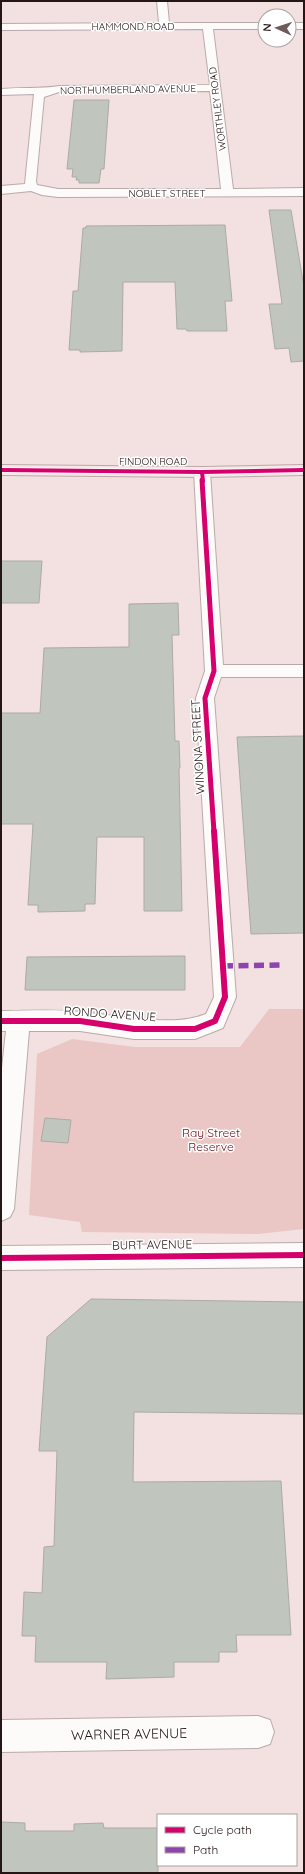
<svg xmlns="http://www.w3.org/2000/svg" width="305" height="1874" font-family="Quicksand,sans-serif">
<style>
.green{fill:#eac7c5}
.building{fill:#c0c6bd;stroke:#acaaa6}
.lines{fill:none;stroke-linecap:round;stroke-linejoin:round}
.minor-casing{stroke:#b9aaaa;stroke-width:2}
.major-casing{stroke:#bda7a6;stroke-width:2}
.minor{fill:#fdfafa;fill-rule:evenodd}
.major{fill:#f4e9e8;fill-rule:evenodd}
.quiet{stroke:#8e44ad;stroke-width:5.5;stroke-dasharray:10 5.5;stroke-linecap:butt}
.cycleway-far2-casing{stroke:#fff;stroke-width:5.5}
.cycleway-far1-casing{stroke:#fff;stroke-width:7}
.cycleway-casing{stroke:#fff;stroke-width:9}
.cycleway-far2{stroke:#d6006c;stroke-width:4}
.cycleway-far1{stroke:#d6006c;stroke-width:5}
.cycleway{stroke:#d6006c;stroke-width:6}
.labels{text-anchor:middle;stroke-width:3;stroke-linejoin:round;paint-order:stroke}
.far-street-label{font-size:10px;fill:#241615;stroke:#fff}
.street-label{font-size:12px;fill:#241615;stroke:#fff}
.park-label{font-size:12px;fill:#69101a;stroke:#fff}
.near-street-label{font-size:14px;fill:#241615;stroke:#fff}
</style>
<rect width="100%" height="100%" fill="#f2e1e0"/>
<path class="green" d="M269,1009H304V1229L258,1234L82,1232L80,1222L29,1215L37,1054L72,1039L135,1047H240Z"/>
<path class="building" d="M74,100H109L104,169H101L99,183H79V180H76L77,177H72L73,169H67Z
M269,210H291L304,287V361L291,362L289,348L275,349L269,304H282Z
M225,225L232,301H225L227,331H187L186,329H177L175,282H123L122,351L80,352V350H69L73,291H78L83,228H86V226Z
M1,561H42L39,603H1Z
M178,603L179,635H172L175,741H179L180,768H179L182,911H144V837H97L95,904H85V911L38,912V905H28L33,824H1V713H40L44,648L129,647V604Z
M304,736V933L251,934L237,737Z
M185,956V990H25L27,957Z
M45,1118L71,1120L68,1143L41,1141Z
M91,1299L304,1302V1414L134,1412L133,1482L281,1481L291,1635H236L237,1652H219V1662H174V1677L106,1679L107,1662H35L36,1636H22L24,1592L42,1593L44,1547L54,1546L57,1451H39L47,1337Z
M1,1822L25,1823V1831H74V1824L103,1823L104,1828H158V1873H1Z"/>
<g class="lines">
<g class="minor-casing">
<path id="minor" d="M157,1H167L169,23H265V29H213L233,189L304,188V196L58,197L42,195L31,191L1,194V186L25,184L34,94L1,95V89C21,87 40,89 59,86L210,85L203,29L1,30V24L159,23ZM210,91L221,189H58L37,185L36,181L44,97L59,92Z
M289,23H304V29H289Z
M202,467L208,469L210,472L223,665H304V677H221L214,698L236,997L223,1028L195,1039H134L80,1031H29L14,1209L10,1217L1,1221V1077L6,1031H1V1011C27,1011 55,1009 81,1012C118,1015 172,1028 206,1014L214,997L196,698L205,671L194,472L196,469Z
M304,1243V1267L1,1270V1246Z
M258,1716L270,1720L274,1732L270,1744L258,1748L1,1752V1720Z"/>
</g>
<g class="major-casing">
<path id="major" d="M1,465L202,467L304,465V475L202,477L1,475Z"/>
</g>
<use href="#minor" class="minor"/>
<use href="#major" class="major"/>
<path class="quiet" d="M223,966L282,965"/>
<g class="cycleway-far2-casing">
<path id="cycleway-far2" d="M1,470L202,472L304,470
M202,472L203,481"/>
</g>
<g class="cycleway-far1-casing">
<path id="cycleway-far1" d="M202,480L214,671L205,698L214,832"/>
</g>
<g class="cycleway-casing">
<path id="cycleway" d="M1,1021H80L134,1029H195L215,1021L225,997L214,831
M1,1258L304,1255"/>
</g>
<use href="#cycleway-far2" class="cycleway-far2"/>
<use href="#cycleway-far1" class="cycleway-far1"/>
<use href="#cycleway" class="cycleway"/>
</g>
<g class="labels">
<g class="far-street-label">
<text x="133" y="30">HAMMOND ROAD</text>
<text transform="translate(128 89) rotate(-1)" y="4">NORTHUMBERLAND AVENUE</text>
<text transform="translate(217 109) rotate(-97)" y="4">WORTHLEY ROAD</text>
<text x="167" y="197">NOBLET STREET</text>
<text x="153" y="465">FINDON ROAD</text>
</g>
<g class="street-label">
<text transform="translate(198 747) rotate(-93)" y="4">WINONA STREET</text>
<text transform="translate(110 1014) rotate(4)" y="4">RONDO AVENUE</text>
<text transform="translate(152 1245) rotate(-1)" y="4">BURT AVENUE</text>
</g>
<g class="park-label">
<text x="211" y="1137">Ray Street<tspan x="211" dy="14">Reserve</tspan></text>
</g>
<g class="near-street-label">
<text transform="translate(129 1734) rotate(-1)" y="5">WARNER AVENUE</text>
</g>
</g>
<rect width="305" height="1874" fill="none" stroke="#241615" stroke-width="4"/>
<rect x="157" y="1814" width="140" height="52" fill="#ffffff" stroke="#a7a2a1"/>
<rect x="165" y="1827" width="20" height="6" fill="#d6006c" stroke="#a7a2a1"/>
<text x="193" y="1834" font-size="12" fill="#241615">Cycle path</text>
<rect x="165" y="1847" width="20" height="6" fill="#8e44ad" stroke="#a7a2a1"/>
<text x="193" y="1854" font-size="12" fill="#241615">Path</text>
<g transform="translate(277 28) rotate(273)"><circle r="19" fill="#ffffff" stroke="#a7a2a1"/>
<path d="M0-3L7 15L0 10L-7 15Z" fill="#6c5d5c"/>
<text y="-6" font-size="11" font-weight="bold" text-anchor="middle" fill="#241615">N</text>
</g>
</svg>
